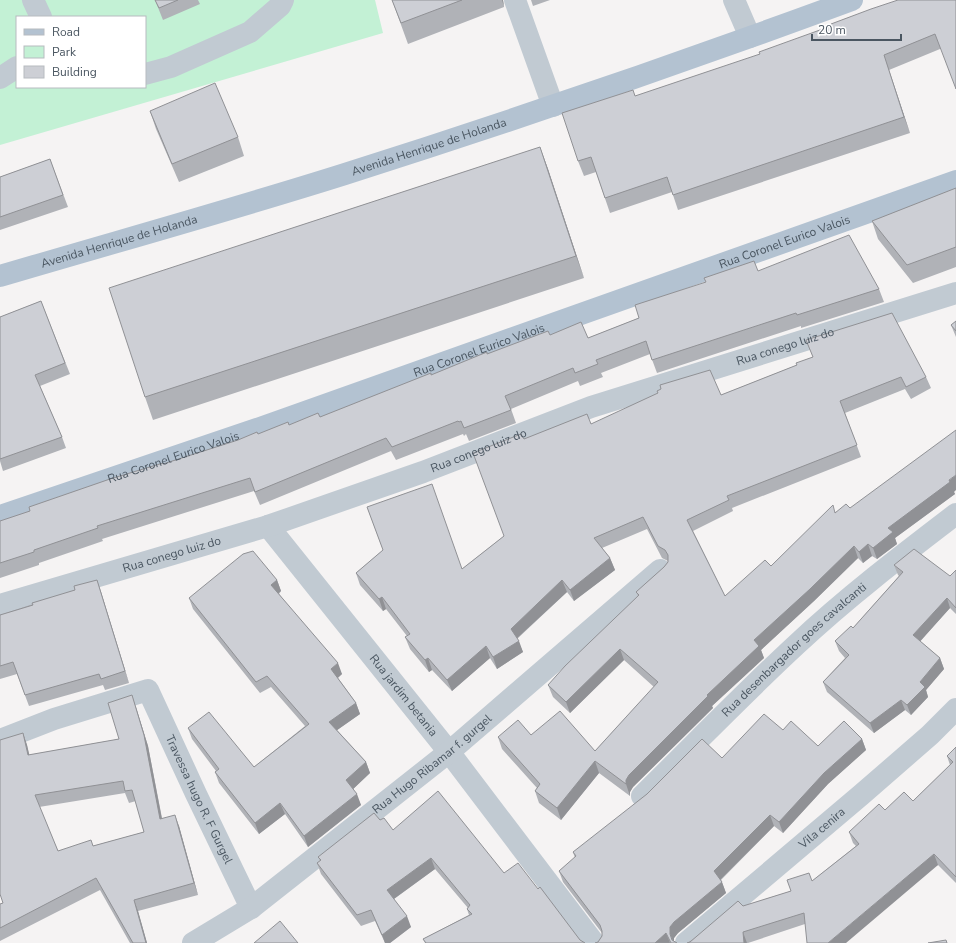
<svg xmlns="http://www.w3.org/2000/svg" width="956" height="943" font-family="'Nunito Sans',sans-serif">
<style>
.green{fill:#c3f1d5;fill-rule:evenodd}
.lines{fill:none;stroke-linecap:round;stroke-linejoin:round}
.minor{stroke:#c1cad2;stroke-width:22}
.major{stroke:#b3c2d1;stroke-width:22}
.wall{fill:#b0b2b7;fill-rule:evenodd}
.shaded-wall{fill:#909195}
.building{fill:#cdcfd5;stroke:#909195;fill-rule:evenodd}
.labels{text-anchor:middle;stroke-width:4;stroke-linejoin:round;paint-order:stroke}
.street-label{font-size:12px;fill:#4a5661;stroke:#fff}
</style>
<rect width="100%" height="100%" fill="#f5f3f3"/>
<path class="green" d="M0,0H375L383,33L0,145ZM17,17H145V87H17Z"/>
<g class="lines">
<g class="minor">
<path d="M33,0L41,17"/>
<path d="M515,0L553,106"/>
<path d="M734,0L750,37"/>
<path d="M145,74L171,67L250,32L280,6L283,0"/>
<path d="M0,78L17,67"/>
<path id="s1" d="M268,526L449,752L594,943"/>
<path id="s2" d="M0,605L268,526L423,472L591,407L956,293"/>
<path id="s3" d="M0,740L54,719L148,690L196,794L251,908"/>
<path id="s4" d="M642,796C693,746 743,694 796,645C846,598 901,556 956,514"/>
<path id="s5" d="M193,943L251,908L449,752L660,570"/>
<path id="s6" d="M686,943L861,795L930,735L956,709"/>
</g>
<g class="major">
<path id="s7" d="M0,276C115,242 231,210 345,174C515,120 684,62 852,0"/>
<path id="s8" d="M0,516L257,429L956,181"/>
</g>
</g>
<path class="wall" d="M155,0H198L200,4L163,20Z
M392,0H503L504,7L408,44Z
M531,0H550L533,6Z
M956,0L940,49L889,70L910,133L678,210L672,192L610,213L596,172L584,176L578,161L636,96Z
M150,111L238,137L244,156L179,182L156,129Z
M540,147L548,169L584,278L153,420L145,397Z
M50,159L68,207L0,230V177Z
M956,188V267L913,283L878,239L872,221Z
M758,271L879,289L884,302L801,328V326L657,373L650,354L601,373L603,377L580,386L578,381L511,409L516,423L469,441L466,434L464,436L463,434L396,460L391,451L260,505L254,491L102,539L103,541L39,563V565L0,578V521L30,511L163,464L258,434L320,417L487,354L550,335L588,338Z
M41,301L70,374L40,386L62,437L66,448L3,471L0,461V317Z
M956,321V337L951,325Z
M806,340L926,377L931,388L911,399L905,389L845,413L861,457L732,508L733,511L693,531L725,596L771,566L835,512L850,508L954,492L955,494L895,538L897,544L877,559L872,556L863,563L858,558L814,601L761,650L764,658L712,706L713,708L633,787L630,792V796L599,773L561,820L539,803L535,791L537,788L502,749L498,737L531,735L595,751L654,687L624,660L570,713L553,697L548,685L638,596L636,592L664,567L668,561L662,558L647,529L602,548L610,558L615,570L574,601L567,592L517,639L523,652L497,669L490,658L452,691L432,670L429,672L410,649L405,637L407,636L386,609L383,611L360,585L356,573L383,550L367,507L462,569L504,536L524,439L721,395L797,365L813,357Z
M894,565L950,576L956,570V614L950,608L920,641L940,658L944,669L926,690L928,697L911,715L905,710L874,733L827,692L823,682L845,658L839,651L835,641L853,628L899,576L898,575Z
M97,580L101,592L129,683L105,690L103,685L29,706L17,674L0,679V615L75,590Z
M277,580L281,591L279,594L342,674L338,678L356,703L360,714L337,730L366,762L370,773L353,789L361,805L308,847L285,814L259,834L219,783L215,772L216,771L192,739L188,728L254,767L305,726L271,687L260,693L193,609L189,598Z
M136,707L148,746L162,818L179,826L198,895L138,911L147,943H130L100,890L0,941V904L3,903L23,733L27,745L29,755L119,739ZM125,793L129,803L136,801L144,832L93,846L58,851L39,807Z
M783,730L818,746L862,739L866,750L828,784L783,833L774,826L721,880L726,893L678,933L674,938V941L677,943H595L598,942L602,936V933L563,882L559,871L575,858L573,852L722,758Z
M956,747V883L938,865L805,924L748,943H687L743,906L791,891L812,881L856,846L853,843L849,832L885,810L913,801L950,765L947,756Z
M380,820L393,830L504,873L538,889L580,940L585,943H425L423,939L469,915L467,909L468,908L435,869L394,899L411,927L390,943H385L375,921L361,926L321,874L317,863L320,861L318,857Z"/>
<path class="shaded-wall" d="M502,0H503L504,7Z
M884,55L910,133L904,117Z
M540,147L548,169L584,278L576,256Z
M956,475V490L954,492L955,494L895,538L897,544L877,559L873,548L888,528Z
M868,544L872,556L863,563L859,552Z
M854,546L858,558L814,601L761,650L764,658L712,706L713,708L633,787L630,792V796L626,784V780L629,775L707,695L754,640Z
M610,558L615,570L574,601L570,590Z
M97,580L101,592L129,683L125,671Z
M277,580L281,591L275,596L271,585Z
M562,580L567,592L515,640L511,629Z
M382,597L386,609L383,611L379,599Z
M947,598L950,608L917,645L913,635Z
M519,641L523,652L497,669L493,657Z
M486,646L490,658L452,691L447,680Z
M620,649L624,660L570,713L566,702Z
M428,658L432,670L429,672L425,660Z
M940,658L944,669L926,690L928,697L911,715L907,705L920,682Z
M338,663L342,674L335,680L331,669Z
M132,695L148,746L164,830L160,819Z
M901,700L905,710L874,733L870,723Z
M356,703L360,714L333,733L329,722Z
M23,733L27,745L32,766L28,755Z
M862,739L866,750L828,784L783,833L779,822L824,773Z
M595,761L599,773L561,820L557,808Z
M366,762L370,773L350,792L346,780Z
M357,794L361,805L308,847L304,836Z
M280,803L285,814L259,834L255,823Z
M175,815L179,826L198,895L194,883Z
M770,815L774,826L718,882L714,871Z
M934,854L938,865L846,943H828Z
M431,858L435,869L391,901L387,890Z
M722,882L726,893L678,933L674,938V943L670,934V927L674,922Z
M134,900L138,911L147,943H146Z
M407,916L411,927L390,943H385L382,935Z
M743,932L747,943H744Z
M666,933L670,943H655Z"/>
<path class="building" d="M155,0H178L159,8Z
M392,0H462L401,23Z
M898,0H956V89L935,34L884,55L904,117L673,195L667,177L605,198L591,157L578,161L562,113L633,90L635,96L760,54L759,52L831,26V24L871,9Z
M215,83L238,137L172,164L150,111Z
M540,147L576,256L145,397L109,288Z
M50,159L63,195L0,217V177Z
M956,188V247L907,265L872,221Z
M849,235L879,289L797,315L796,313L652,360L646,341L596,360L598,364L575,373L573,368L505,396L511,410L464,428L461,421L459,422L458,421L392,447L386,438L255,492L250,478L97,526L98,528L34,550V552L0,563V521L30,511L29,507L110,479L163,463V464L238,440L257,432L258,434L288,422L289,425L318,413L320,417L431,373V375L487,352V354L548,331L550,335L581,322L588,338L639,318L635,305L706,282L704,278L754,261L758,271Z
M41,301L65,363L35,375L62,437L0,459V317Z
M892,313L926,377L906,387L901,377L840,401L857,445L727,496L729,500L687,520L725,596L765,560L771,566L833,505L835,513L846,504L850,508L956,430V475L949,480L950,482L888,528L893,532L873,548L868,544L859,552L854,546L810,589L754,640L759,646L707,695L708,696L629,775L626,780V784L595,761L557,808L535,791L540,784L498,737L518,720L531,735L560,711L595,751L658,682L620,649L566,702L548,685L565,666L639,595L636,592L664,567L668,562V555L665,550L658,546L643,517L594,538L610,558L570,590L562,580L511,629L519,641L493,657L486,646L447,680L428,658L425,660L405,637L410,634L382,597L379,599L356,573L383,550L367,507L432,484L462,569L504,536L473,453L521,434L524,439L587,414L591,424L658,393L657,391L661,389L660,385L710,370L721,395L797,365L796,363L813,357L806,340Z
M956,321V331L951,325Z
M914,549L950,576L956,570V608L947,598L913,635L940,658L920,682L925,687L907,705L901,700L870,723L823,682L849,655L835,641L851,626L853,628L903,572L894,565Z
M253,551L277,580L271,585L338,663L331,669L356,703L329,722L366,762L346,780L357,794L304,836L280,803L255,823L215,772L219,769L188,728L209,712L254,767L309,724L267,676L256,682L189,598L243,554Z
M97,580L125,671L101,679L99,674L25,695L13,662L0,666V615L33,605L32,603L75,590L74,586Z
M132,695L144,735L160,819L175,815L194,883L134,900L146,943H133L96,878L0,928V904L3,903L0,894V740L23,733L28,755L119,739L108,703ZM123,781L125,791L132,790L144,832L93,846L91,840L58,851L35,795Z
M764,714L783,730L791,721L818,746L844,721L862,739L824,773L779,822L770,815L714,871L722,882L674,922L670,927V934L672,940L677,943H671L666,933L655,943H595L598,942L602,936V931L600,925L559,871L576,856L573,852L647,794L702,739L722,758Z
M956,747V877L934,854L828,943H807L804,913L743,932L744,943H687L690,942L738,901L743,906L791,891L787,880L809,873L812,881L859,844L849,832L879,804L885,810L904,792L913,801L953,762L947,756Z
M438,791L504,873L518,863L538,889L540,887L580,940L585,943H426L423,939L472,914L467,909L470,905L431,858L387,890L407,916L382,935L371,910L357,915L317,863L321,860L318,857L374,813L380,820L384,818L393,830Z
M280,921L298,943H254Z
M946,940L947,943H928Z"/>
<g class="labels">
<g class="street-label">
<text dy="4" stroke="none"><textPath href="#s7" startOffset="448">Avenida Henrique de Holanda</textPath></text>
<text dy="4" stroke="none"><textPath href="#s7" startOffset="124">Avenida Henrique de Holanda</textPath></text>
<text dy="4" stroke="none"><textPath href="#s8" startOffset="831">Rua Coronel Eurico Valois</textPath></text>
<text dy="4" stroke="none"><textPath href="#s2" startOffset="827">Rua conego luiz do</textPath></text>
<text dy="4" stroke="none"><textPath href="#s8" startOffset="507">Rua Coronel Eurico Valois</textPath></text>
<text dy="4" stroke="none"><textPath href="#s2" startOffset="503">Rua conego luiz do</textPath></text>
<text dy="4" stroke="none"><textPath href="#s8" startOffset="183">Rua Coronel Eurico Valois</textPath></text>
<text dy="4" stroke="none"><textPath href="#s2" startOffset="179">Rua conego luiz do</textPath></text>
<text dy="4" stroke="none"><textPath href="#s4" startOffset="211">Rua desenbargador goes cavalcanti</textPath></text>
<text dy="4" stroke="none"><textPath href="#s1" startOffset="217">Rua jardim betania</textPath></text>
<text dy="4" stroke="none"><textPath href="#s5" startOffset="299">Rua Hugo Ribamar f. gurgel</textPath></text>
<text dy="4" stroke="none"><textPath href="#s3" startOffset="277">Travessa hugo R. F Gurgel</textPath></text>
<text dy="4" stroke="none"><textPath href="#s6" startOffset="178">Vila cenira</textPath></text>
</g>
</g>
<rect x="16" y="16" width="130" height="72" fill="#ffffff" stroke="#b7bbc0"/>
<rect x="24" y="29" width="20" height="6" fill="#b3c2d1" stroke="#b7bbc0"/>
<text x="52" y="36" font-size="12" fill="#4a5661">Road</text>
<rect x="24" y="46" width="20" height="12" fill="#c3f1d5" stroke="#b7bbc0"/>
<text x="52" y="56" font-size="12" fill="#4a5661">Park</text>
<rect x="24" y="66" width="20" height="12" fill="#cdcfd5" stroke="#b7bbc0"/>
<text x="52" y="76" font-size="12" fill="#4a5661">Building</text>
<path d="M812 34v6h89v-6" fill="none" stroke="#4a5661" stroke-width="2"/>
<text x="818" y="34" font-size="12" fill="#4a5661" stroke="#ffffff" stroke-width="3" paint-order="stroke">20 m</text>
</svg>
